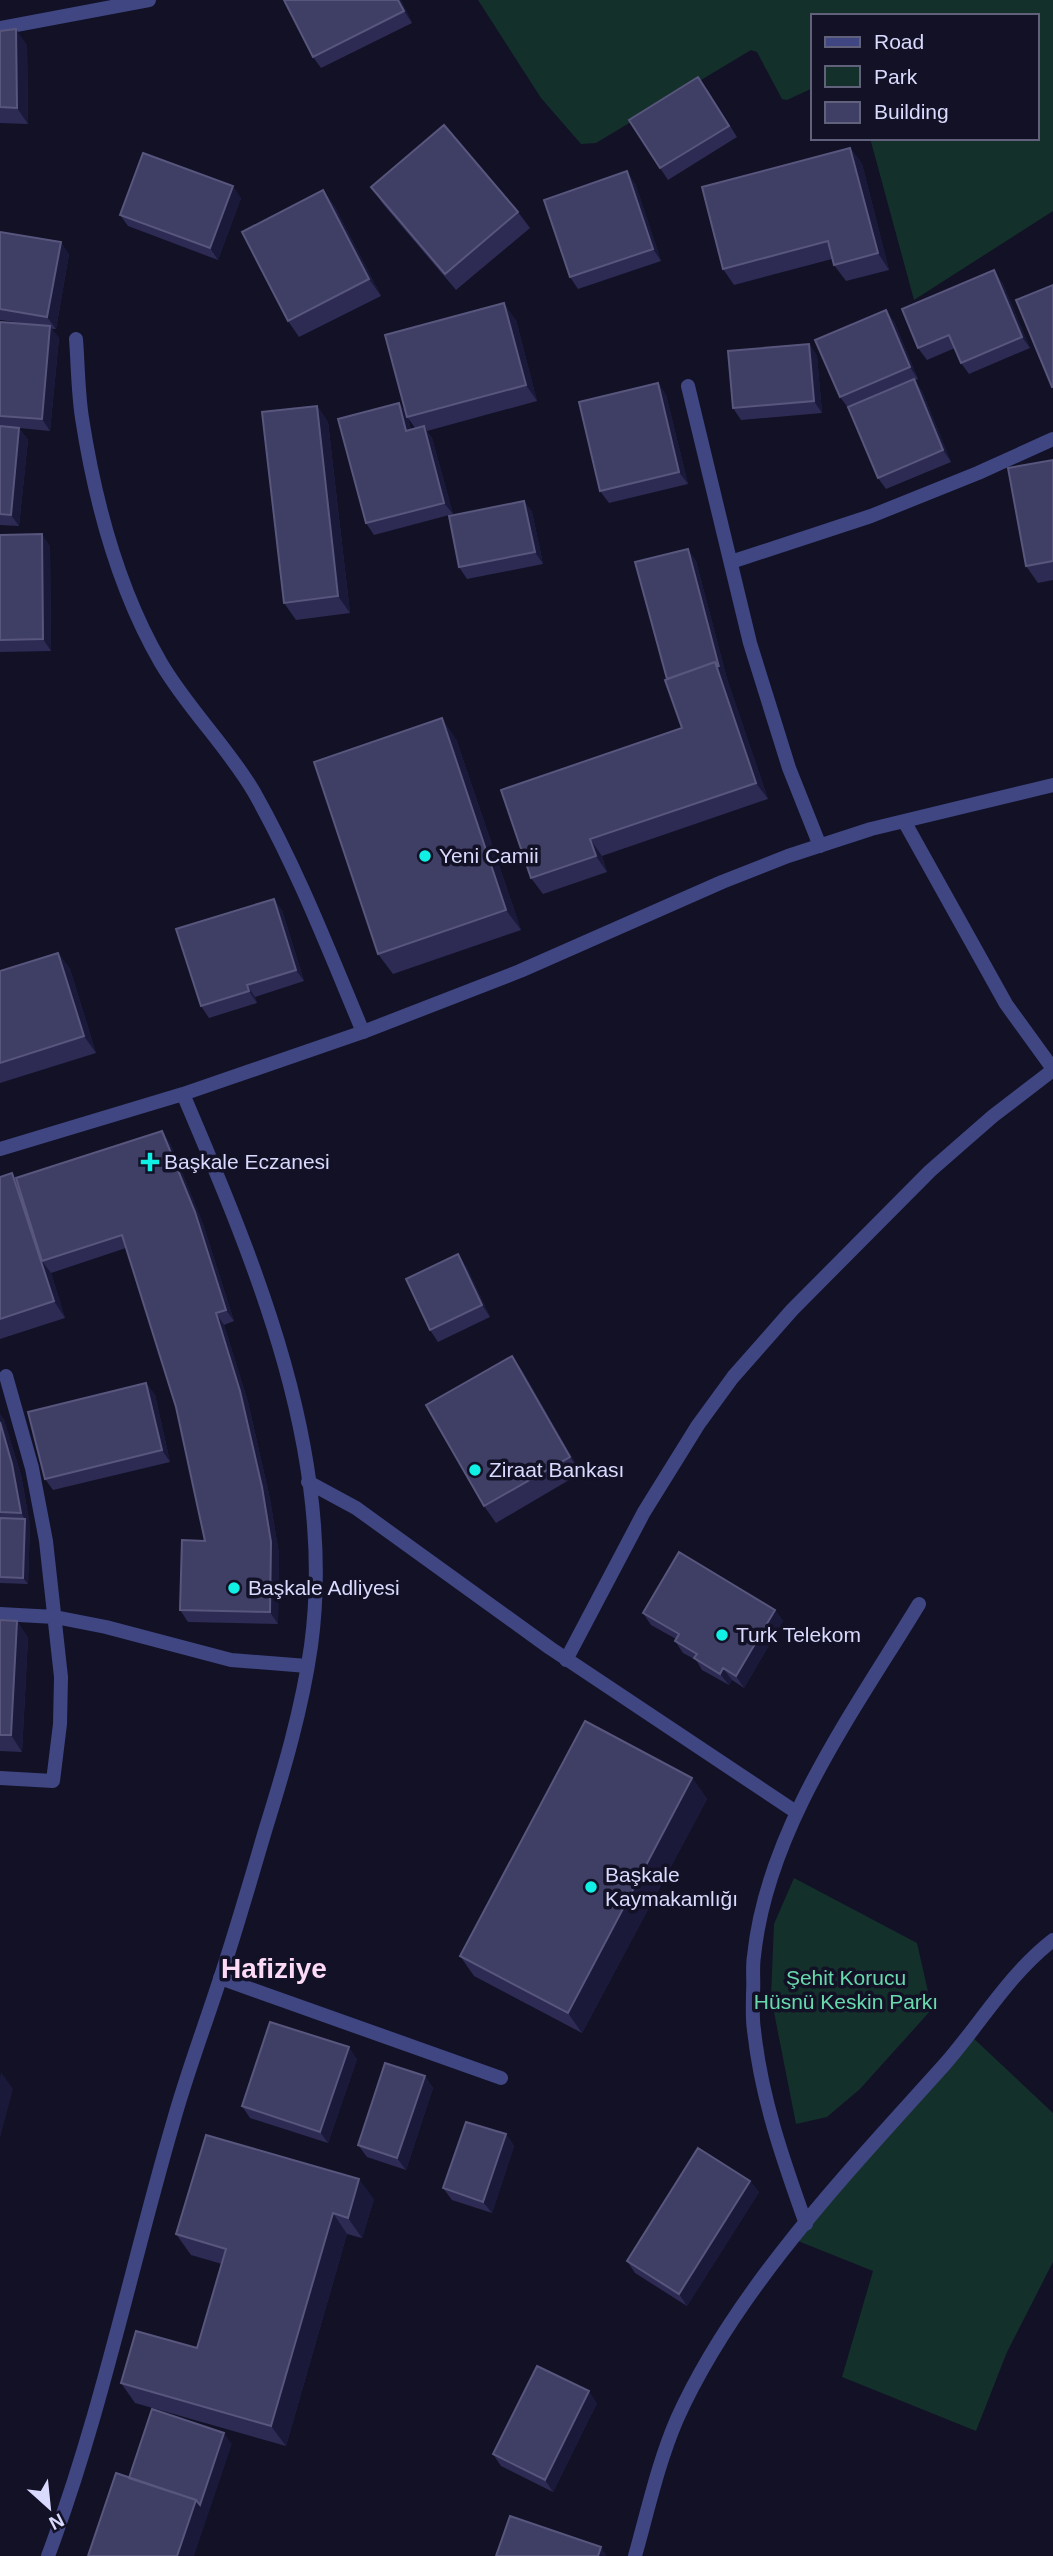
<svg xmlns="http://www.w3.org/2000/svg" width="1053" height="2556" font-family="Helvetica,sans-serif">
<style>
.green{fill:#14302b}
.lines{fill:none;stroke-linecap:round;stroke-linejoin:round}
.service{stroke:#3f4682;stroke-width:14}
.minor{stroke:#3f4682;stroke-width:14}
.wall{fill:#2d2b53;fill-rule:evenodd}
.shaded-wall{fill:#1a1939}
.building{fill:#3f3e65;stroke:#58567d;stroke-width:2}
.poi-dot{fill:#11f0e5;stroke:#121126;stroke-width:2.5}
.labels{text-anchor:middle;stroke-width:7;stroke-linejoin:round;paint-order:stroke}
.poi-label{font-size:21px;fill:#d9dafd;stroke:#121126;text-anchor:start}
.park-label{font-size:21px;fill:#68d9ac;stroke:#121126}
.district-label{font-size:28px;font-weight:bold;fill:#fddaf5;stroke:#121126}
</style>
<rect width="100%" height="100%" fill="#121126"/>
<path class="green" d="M478,0H1053V211L914,300L870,138H1037V16H813V88L787,100L782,99L757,52L751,50L596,143L581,144L541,98Z
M794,1878L917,1943L932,2009L860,2089L827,2117L796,2124L771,1997L774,1924Z
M970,2035L1053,2113V2262L1007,2352L976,2431L842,2377L873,2271L793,2239Z"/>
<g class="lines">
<path class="service" d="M76,339C78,365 78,392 82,418C95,502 118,589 161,663C188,709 227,746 254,792C297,868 329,951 363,1032
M688,386L750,643L789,768L820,846
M731,562L871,516L978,473L1053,439
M220,1978L501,2078"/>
<path class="minor" d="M0,28L149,0
M904,821L1006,1004L1053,1069
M0,1149L183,1094L363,1032L520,971L722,882L788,856L871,829L1053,785
M308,1482L356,1508L550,1648L796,1812
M0,1614L55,1617L106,1627L231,1660L307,1666
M566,1660L644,1512L698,1425L733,1377L792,1310L930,1171L993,1116L1053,1070
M0,1778L53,1781L60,1724L61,1677L46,1541L32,1468L6,1376
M806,2224C783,2160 761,2097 754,2030C752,2018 753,2005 753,1993C754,1981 752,1968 754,1956C767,1829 854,1711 919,1604
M48,2556C101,2415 131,2267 173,2123C186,2076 203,2031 218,1985C235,1934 250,1882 265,1831C284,1770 302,1709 311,1646C337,1456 256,1265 183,1094
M635,2556C648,2510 658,2463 677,2419C736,2288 850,2170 945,2064C981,2023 1009,1974 1053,1940"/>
</g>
<path class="wall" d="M284,0H401L412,23L321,68L313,57Z
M0,31L27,45L28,124L0,123Z
M707,89L737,137L668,180L660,168Z
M850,148L862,164L889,270L846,281L834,265L832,259L734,285L723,269Z
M635,183L661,261L578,289L570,277Z
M371,187L518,212L530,228L456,290L383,204Z
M323,190L335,207L381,296L299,337L288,321Z
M241,198L218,260L128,226L120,215Z
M0,232L69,254L56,329H52L59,338L50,431L19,428L28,440L19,526L0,525V322L22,323L0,320Z
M1002,282L1030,348L969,374L961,363L955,348L927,360L918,348Z
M516,320L537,401L427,431L432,438L453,514L374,535L366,523L399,403L406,413ZM408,418L415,428L411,430Z
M894,321L918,379L914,381L922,391L951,462L886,489L878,478L849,409L840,397Z
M809,344L817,356L822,413L741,420L733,408Z
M658,383L666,395L688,484L609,503L600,491Z
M317,406L328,422L350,613L296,620L284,603Z
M1053,460V580L1038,583L1026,566Z
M524,501L532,512L543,564L467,579L459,567Z
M0,535L50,546L51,651L0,652Z
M688,549L696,561L727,679L768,799L602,856L607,872L543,894L531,878L682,728Z
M456,739L521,930L393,974L378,954Z
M282,910L304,981L255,997L257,1003L209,1018L201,1006Z
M58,953L70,969L96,1053L0,1083V971Z
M170,1143L203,1224L234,1321L224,1325L248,1402L270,1499L279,1554L278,1624L188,1622L180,1610L205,1541L176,1407L126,1248L51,1273L65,1318L0,1339V1177L16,1178Z
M466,1266L490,1317L438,1342L430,1330Z
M512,1356L523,1372L581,1473L496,1523L484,1506Z
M146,1383L155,1395L170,1462L53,1490L45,1479Z
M0,1414L4,1420L21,1475L30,1525L28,1584L0,1583Z
M775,1610L783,1621L744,1688L732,1680L729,1685L702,1670L696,1660L683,1653L675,1641L676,1639L651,1625L643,1613Z
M0,1620L17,1621L28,1638L22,1752L0,1751Z
M692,1778L707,1799L582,2033L474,1976L460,1956Z
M357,2059L328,2143L250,2118L242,2106Z
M425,2076L433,2088L406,2170L367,2157L358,2145Z
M506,2134L514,2146L492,2213L452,2200L443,2188Z
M750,2181L759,2192L687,2306L635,2273L627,2261Z
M374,2199L362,2238L347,2234L286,2446L135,2403L121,2383L197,2348L222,2264L191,2255L176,2234Z
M597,2403L553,2492L501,2466L493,2454Z"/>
<path class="shaded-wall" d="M398,0H401L412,23L404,11Z
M16,29L27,45L28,124L17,108Z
M850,148L862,164L889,270L878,253Z
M627,171L635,183L661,261L653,249Z
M233,186L241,198L218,260L210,248Z
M323,190L335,207L381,296L369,279Z
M61,242L69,254L56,329L47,317Z
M994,270L1002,282L1030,348L1022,337Z
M504,303L516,320L537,401L526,385Z
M886,310L894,321L918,379L910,367Z
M50,326L59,338L50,431L42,419Z
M809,344L817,356L822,413L814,401Z
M914,379L922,391L951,462L943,450Z
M658,383L666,395L688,484L679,472Z
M399,403L407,415L414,443L406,431Z
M317,406L328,422L350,613L338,596Z
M424,426L432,438L453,514L444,503Z
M19,428L28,440L19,526L11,515Z
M524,501L532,512L543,564L535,552Z
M42,534L50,546L51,651L43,639Z
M688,549L696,561L727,679L768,799L756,783L715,662Z
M442,718L456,739L521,930L506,910Z
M590,839L602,856L607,872L596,856Z
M274,899L282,910L304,981L296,970Z
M58,953L70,969L96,1053L84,1036Z
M247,985L255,997L257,1003L249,991Z
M162,1131L170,1143L203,1224L234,1321L226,1310Z
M12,1173L24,1189L42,1261L51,1273L65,1318L54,1301Z
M458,1254L466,1266L490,1317L482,1305Z
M216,1313L224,1325L248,1402L270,1499L279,1554L278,1624L270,1612Z
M512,1356L523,1372L581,1473L570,1457Z
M146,1383L155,1395L170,1462L162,1450Z
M0,1414L4,1420L21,1475L30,1525L28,1584L23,1578L25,1519L21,1513L0,1422Z
M775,1610L783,1621L744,1688L736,1676Z
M17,1621L28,1638L22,1752L11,1735Z
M723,1668L732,1680L729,1685L720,1674Z
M692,1778L707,1799L582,2033L568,2013Z
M349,2047L357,2059L328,2143L320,2132Z
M1,2072L13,2089L0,2138V2078Z
M425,2076L433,2088L406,2170L397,2158Z
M506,2134L514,2146L492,2213L483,2202Z
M359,2179L374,2199L362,2238L348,2218Z
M750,2181L759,2192L687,2306L679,2294Z
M333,2213L347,2234L286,2446L271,2426Z
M589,2391L597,2403L553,2492L545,2480Z
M224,2433L232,2444L194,2556H177L196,2500Z
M601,2547L607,2556H598Z"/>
<path class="building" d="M284,0H398L404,11L313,57Z
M16,29L17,108L0,107V31Z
M698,77L729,126L660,168L629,120Z
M444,125L518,212L445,274L371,187Z
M850,148L878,253L834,265L828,241L723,269L702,187Z
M143,153L233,186L210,248L120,215Z
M627,171L653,249L570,277L544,200Z
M323,190L369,279L288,321L242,232Z
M0,232L61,242L47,317L0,309Z
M994,270L1022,337L961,363L949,335L918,348L902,309Z
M1053,285V387H1052L1016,300Z
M504,303L526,385L407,417L385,335Z
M886,310L910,367L840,397L815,340Z
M0,322L50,326L42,419L0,416Z
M809,344L814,401L733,408L728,351Z
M914,379L943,450L878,478L848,407Z
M658,383L679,472L600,491L579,402Z
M399,403L406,431L424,426L444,503L366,523L338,419Z
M317,406L338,596L284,603L262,412Z
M0,426L19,428L11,515L0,514Z
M1053,460V561L1026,566L1008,468Z
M524,501L535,552L459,567L449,516Z
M42,534L43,639L0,640V535Z
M688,549L719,667L715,662L667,679L635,562Z
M715,662L756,783L590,839L596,856L531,878L501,790L682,728L665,680Z
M442,718L506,910L378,954L314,762Z
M274,899L296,970L247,985L249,991L201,1006L176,929Z
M58,953L84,1036L0,1063V971Z
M162,1131L195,1212L226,1310L216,1313L240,1391L262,1487L271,1542L270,1612L180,1610L182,1540L205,1541L176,1407L122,1235L42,1261L16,1178Z
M12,1173L54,1301L0,1319V1177Z
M458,1254L482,1305L430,1330L406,1279Z
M512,1356L570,1457L484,1506L426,1405Z
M146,1383L162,1450L45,1479L28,1412Z
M0,1422L12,1464L21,1513L0,1512Z
M0,1518L25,1519L23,1578L0,1577Z
M679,1552L775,1610L736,1676L723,1668L720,1674L694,1658L697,1654L675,1641L679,1634L643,1613Z
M0,1620L17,1621L11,1735H0Z
M585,1721L692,1778L568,2013L460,1956Z
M270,2022L349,2047L320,2132L242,2106Z
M385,2063L425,2076L397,2158L358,2145Z
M466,2122L506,2134L483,2202L443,2188Z
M206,2135L359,2179L348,2218L333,2213L271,2426L121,2383L136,2331L197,2348L226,2249L176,2234Z
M698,2148L750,2181L679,2294L627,2261Z
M537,2366L589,2391L545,2480L493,2454Z
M152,2409L224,2433L200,2505L196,2500L129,2478Z
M116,2473L196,2500L177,2556H88Z
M510,2516L601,2547L598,2556H496Z"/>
<g class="poi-dot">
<circle cx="425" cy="856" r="7"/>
<path d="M146.5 1151.5h7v7h7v7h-7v7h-7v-7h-7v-7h7z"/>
<circle cx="475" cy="1470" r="7"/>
<circle cx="234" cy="1588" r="7"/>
<circle cx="722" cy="1635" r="7"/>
<circle cx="591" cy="1887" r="7"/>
</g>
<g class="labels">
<g class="poi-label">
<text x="439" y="863">Yeni Camii</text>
<text x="164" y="1169">Başkale Eczanesi</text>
<text x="489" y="1477">Ziraat Bankası</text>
<text x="248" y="1595">Başkale Adliyesi</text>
<text x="736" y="1642">Turk Telekom</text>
<text x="605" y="1882">Başkale<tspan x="605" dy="24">Kaymakamlığı</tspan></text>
</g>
<g class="park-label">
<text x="846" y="1985">Şehit Korucu<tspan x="846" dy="24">Hüsnü Keskin Parkı</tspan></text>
</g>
<g class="district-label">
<text x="274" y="1978">Hafiziye</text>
</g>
</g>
<rect x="811" y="14" width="228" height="126" fill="#121126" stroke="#62617c" stroke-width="2"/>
<rect x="825" y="37" width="35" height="10" fill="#3f4682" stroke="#62617c" stroke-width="2"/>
<text x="874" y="49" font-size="21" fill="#d9dafd">Road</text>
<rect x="825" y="66" width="35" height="21" fill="#14302b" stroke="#62617c" stroke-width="2"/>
<text x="874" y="84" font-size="21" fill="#d9dafd">Park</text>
<rect x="825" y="102" width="35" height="21" fill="#3f3e65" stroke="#62617c" stroke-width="2"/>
<text x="874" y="119" font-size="21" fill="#d9dafd">Building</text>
<g transform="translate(49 2507) rotate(153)" stroke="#121126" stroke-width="5" paint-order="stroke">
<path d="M0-5L12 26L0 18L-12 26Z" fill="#d9dafd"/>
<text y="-10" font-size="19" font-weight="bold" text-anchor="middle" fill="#d9dafd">N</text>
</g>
</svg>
